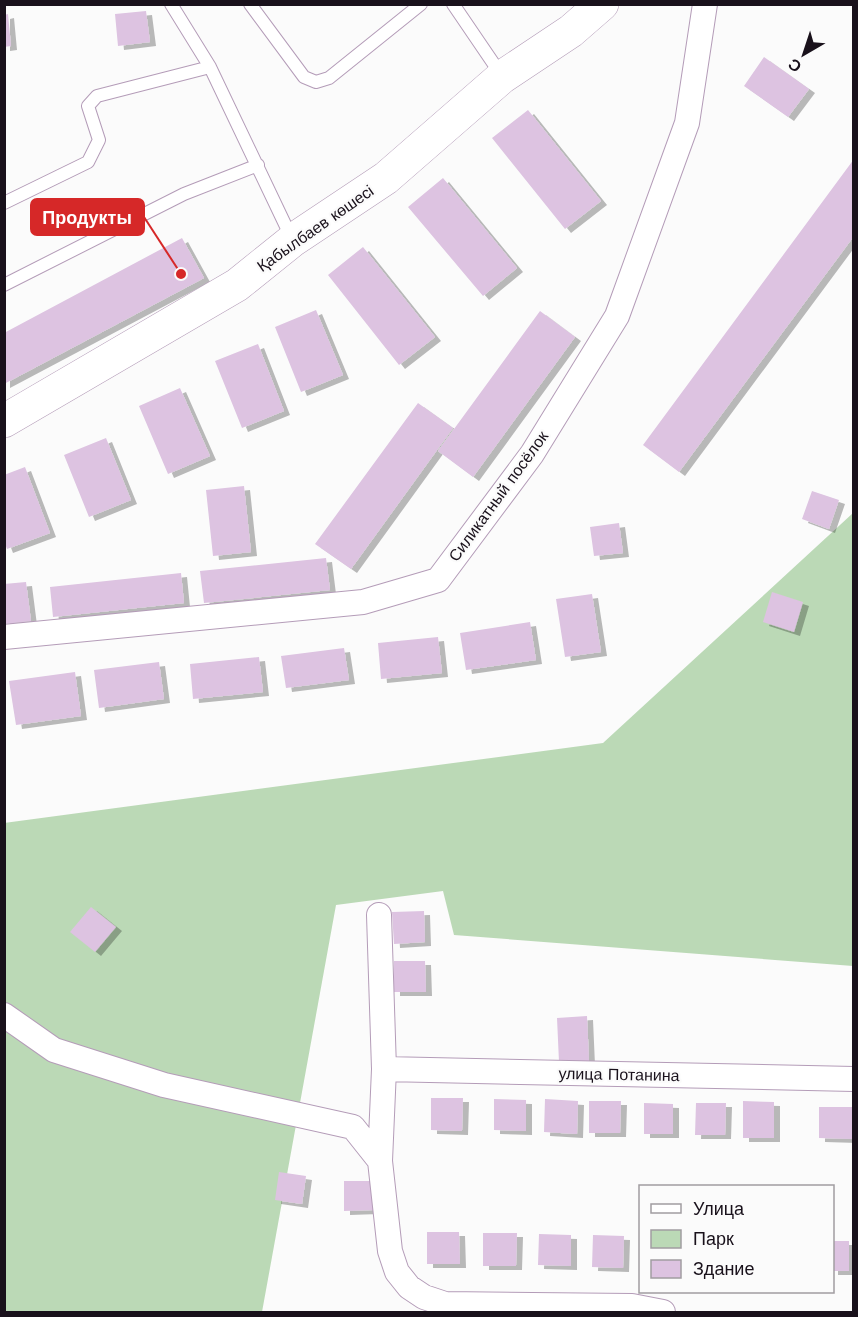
<svg xmlns="http://www.w3.org/2000/svg" width="858" height="1317" font-family="'Work Sans',sans-serif">
<style>
.green{fill:#bbd9b6}
.building{fill:#ddc3e1;filter:url(#shadow)}
.lines{fill:none;stroke-linecap:round;stroke-linejoin:round}
.service-casing{stroke:#b49cb8;stroke-width:14}
.minor-casing{stroke:#b49cb8;stroke-width:26}
.secondary-casing{stroke:#b49cb8;stroke-width:34}
.service{stroke:#fff;stroke-width:12}
.minor{stroke:#fff;stroke-width:24}
.secondary{stroke:#fff;stroke-width:33}
.labels{text-anchor:middle;stroke-width:4.5;stroke-linejoin:round;paint-order:stroke}
.street-label{font-size:16px;fill:#19111b;stroke:#fbfbfb}
.leader{fill:none;stroke:#d62828;stroke-width:2}
.callout-dot{fill:#d62828;stroke:#fbfbfb;stroke-width:2}
.callout{fill:#d62828;stroke:#d62828;stroke-width:2}
.callout-label{font-size:18px;text-anchor:middle;font-weight:bold;fill:#fff}
</style>
<defs>
<filter id="shadow"><feDropShadow dx="6" dy="4" stdDeviation="0" flood-color="#0004"/></filter>
</defs>
<rect width="100%" height="100%" fill="#fbfbfb"/>
<path class="green" d="M853,513V966L454,935L443,891L336,905L262,1312H5L4,823L603,743Z"/>
<path class="building" d="M146,11L150,42L118,46L115,14Z
M8,14L11,46L4,47V15Z
M764,57L809,89L788,117L744,86Z
M528,110L601,201L565,229L492,138Z
M854,159V236L679,472L643,445Z
M443,178L517,268L483,296L408,207Z
M182,238L204,278L4,384V333Z
M363,247L435,337L399,365L328,275Z
M316,310L343,375L301,392L275,327Z
M540,311L575,337L473,477L438,451Z
M258,344L284,411L242,428L215,361Z
M180,388L210,456L168,474L139,406Z
M418,403L453,428L351,569L315,544Z
M106,438L131,500L89,517L64,455Z
M25,467L50,533L7,549L4,541V475Z
M244,486L251,552L213,556L206,490Z
M812,491L839,500L829,529L802,519Z
M619,523L623,553L594,556L590,527Z
M326,558L330,590L204,603L200,571Z
M181,573L184,603L53,617L50,587Z
M26,582L31,621L4,624V584Z
M772,592L803,602L794,632L763,622Z
M592,594L601,652L565,657L556,599Z
M530,622L536,660L466,670L460,633Z
M438,637L442,673L381,679L378,643Z
M344,648L349,680L286,688L281,656Z
M259,657L263,692L193,699L190,664Z
M159,662L164,699L99,708L94,670Z
M75,672L81,716L16,725L9,681Z
M91,907L116,927L95,952L70,932Z
M424,911L425,942L394,944L392,912Z
M394,961H425L426,992H394Z
M587,1016L589,1061L559,1062L557,1018Z
M431,1098H463L462,1131L431,1130Z
M494,1099L526,1100V1131L494,1130Z
M545,1099L578,1101L577,1134L544,1132Z
M589,1101H621L620,1133H589Z
M743,1101L774,1102V1138H743Z
M644,1103L673,1104V1134H644Z
M696,1103H726L725,1135H695Z
M819,1107H852V1139L819,1138Z
M279,1172L306,1176L302,1204L275,1200Z
M344,1181H373V1210L344,1211Z
M427,1232H459L460,1264H427Z
M483,1233H517L516,1266H483Z
M539,1234L571,1235V1266L538,1265Z
M593,1235L624,1236L623,1268L592,1267Z
M832,1241H849V1271H832Z"/>
<g class="lines">
<g class="service-casing">
<path id="service" d="M171,4L210,67L292,239
M250,4L304,77L316,82L329,78L421,4
M453,4L502,76
M4,203L88,162L99,140L88,106L97,96L210,67
M4,285L184,194L258,165"/>
</g>
<g class="minor-casing">
<path id="minor" d="M4,637L363,602L438,580L532,454L617,316L687,123L705,4
M379,915L384,1069L380,1161L390,1251L397,1272L409,1287L424,1297L445,1304L632,1306L663,1312
M4,1015L54,1050L164,1085L353,1127L380,1161
M384,1069L854,1079"/>
</g>
<g class="secondary-casing">
<path id="secondary" d="M4,421L237,285L293,240L386,178L502,77L571,31L602,4"/>
</g>
<use href="#service" class="service"/>
<use href="#minor" class="minor"/>
<use href="#secondary" class="secondary"/>
</g>
<g class="labels">
<g class="street-label">
<text transform="translate(315 228) rotate(-35)" y="6">Қабылбаев көшесі</text>
<text transform="translate(498 496) rotate(-54)" y="6">Силикатный посёлок</text>
<text transform="translate(619 1074) rotate(1)" y="6">улица Потанина</text>
</g>
</g>
<path class="leader" d="M181 274L144 217"/>
<circle class="callout-dot" cx="181" cy="274" r="6"/>
<rect class="callout" x="31" y="199" width="113" height="36" rx="6"/>
<g class="callout-label">
<text x="87" y="224">Продукты</text>
</g>
<rect width="858" height="1317" fill="none" stroke="#19111b" stroke-width="12"/>
<rect x="639" y="1185" width="195" height="108" fill="#fbfbfb" stroke="#a19da1" stroke-width="1.5"/>
<rect x="651" y="1204" width="30" height="9" fill="#ffffff" stroke="#a19da1" stroke-width="1.5"/>
<text x="693" y="1215" font-size="18" fill="#19111b">Улица</text>
<rect x="651" y="1230" width="30" height="18" fill="#bbd9b6" stroke="#a19da1" stroke-width="1.5"/>
<text x="693" y="1245" font-size="18" fill="#19111b">Парк</text>
<rect x="651" y="1260" width="30" height="18" fill="#ddc3e1" stroke="#a19da1" stroke-width="1.5"/>
<text x="693" y="1275" font-size="18" fill="#19111b">Здание</text>
<g transform="translate(804 54) rotate(219)" stroke="#fbfbfb" stroke-width="4.5" paint-order="stroke">
<path d="M0-4.5L10 22L0 15L-10 22Z" fill="#19111b"/>
<text y="-9" font-size="16" font-weight="bold" text-anchor="middle" fill="#19111b">С</text>
</g>
</svg>
